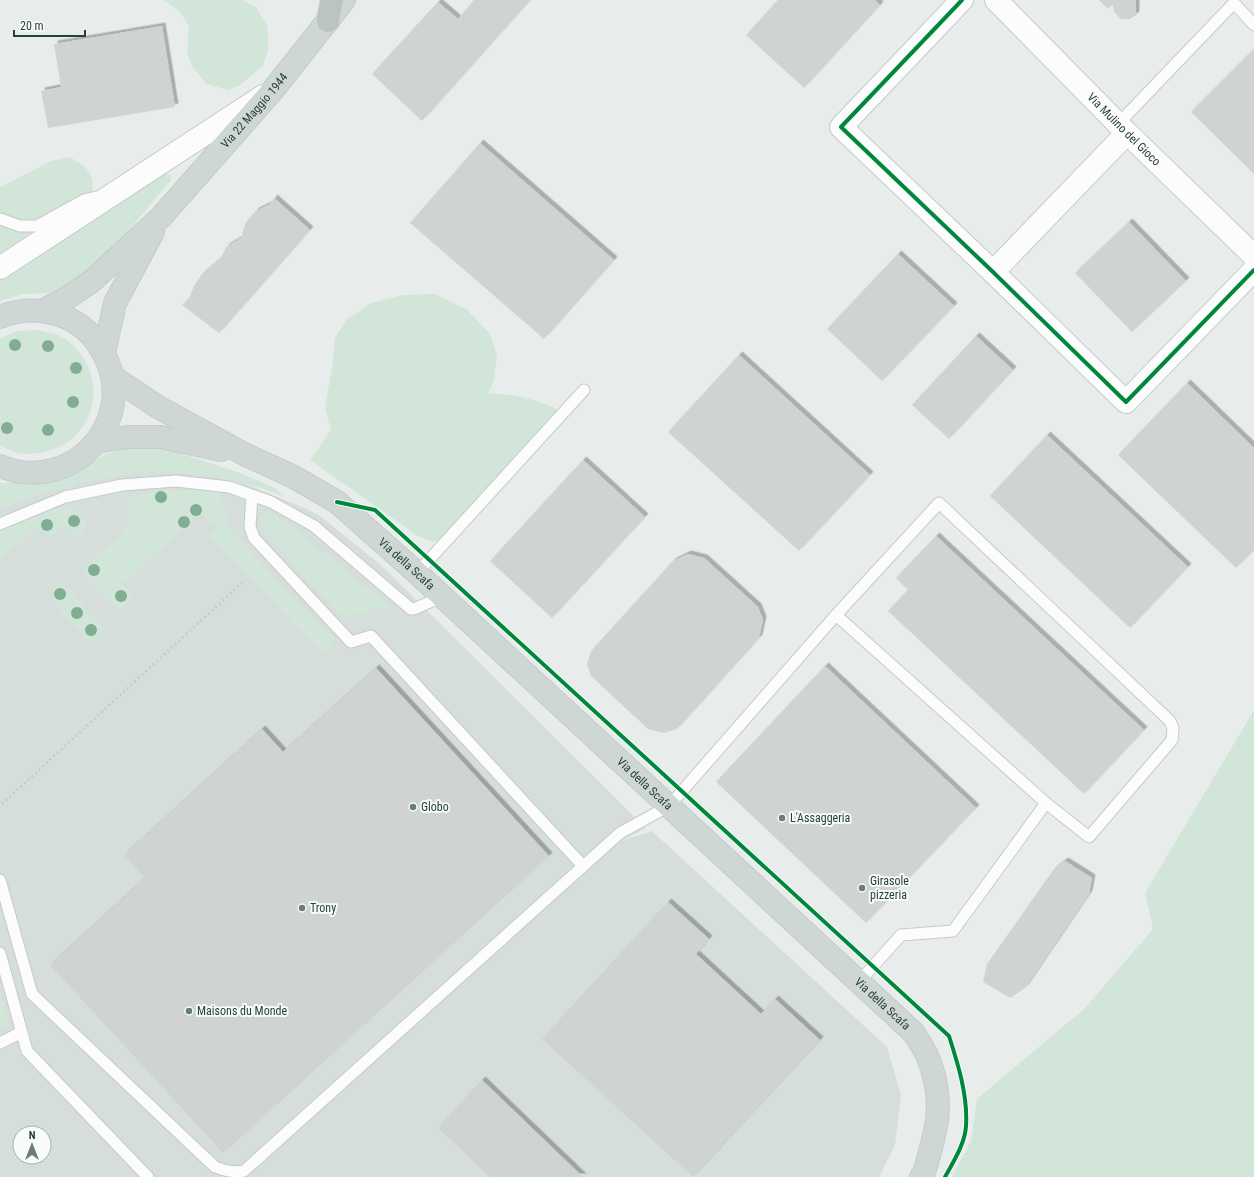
<svg xmlns="http://www.w3.org/2000/svg" width="1254" height="1177" font-family="'Roboto Condensed',sans-serif">
<style>
.built{fill:#d6dedb;fill-rule:evenodd}
.green{fill:#d1e6d8}
.building{fill:#cfd4d2;filter:url(#shadow)}
.lines{fill:none;stroke-linecap:round;stroke-linejoin:round}
.lane-casing{stroke:#c5cac8;stroke-width:13}
.street-casing{stroke:#c5cac8;stroke-width:24}
.secondary-casing{stroke:#c3cbc8;stroke-width:24}
.primary-casing{stroke:#c3ccc9;stroke-width:24}
.highway-casing{stroke:#c3ccc9;stroke-width:24}
.path{stroke:#c3ccca;stroke-width:2.5;stroke-dasharray:2 3;stroke-linecap:butt}
.lane{stroke:#fcfcfc;stroke-width:11}
.street{stroke:#fcfcfc;stroke-width:22}
.secondary{stroke:#fcfcfc;stroke-width:22}
.primary{stroke:#cfd7d5;stroke-width:22}
.highway{stroke:#bcc4c2;stroke-width:22}
.cycleway-casing{stroke:#f7fbf9;stroke-width:6}
.cycleway{stroke:#00873e;stroke-width:4}
.tree{fill:#81ae93}
.poi-dot{fill:#697e78;stroke:#f7fbf9;stroke-width:1.5}
.labels{text-anchor:middle;stroke-width:4;stroke-linejoin:round;paint-order:stroke}
.street-label{font-size:12px;fill:#24423a;stroke:#f7fbf9}
.poi-label{font-size:12px;fill:#24423a;stroke:#f7fbf9;text-anchor:start}
</style>
<defs>
<filter id="shadow"><feDropShadow dx="3.5" dy="-3.5" stdDeviation="0" flood-color="#0004"/></filter>
</defs>
<rect width="100%" height="100%" fill="#e8edeb"/>
<path class="built" d="M152,472H175L207,475L239,481L295,504L319,515L382,566L646,828L623,840L652,831L887,1047L901,1095L895,1145L879,1177H0V509L39,494L86,481L130,473ZM20,1133H44V1157H20Z"/>
<path class="green" d="M163,0H243L256,7L268,27V50L263,66L240,85L228,90L207,84L193,68L187,54L189,26L179,11Z
M70,157C87,168 95,172 92,194L0,254V187L51,161Z
M170,174L171,180L98,267L79,284L54,293L23,294L0,301V276L161,175Z
M435,294L466,309L490,334L497,355L494,381L488,393C513,395 536,398 558,410L445,536L433,542L418,536L310,460L331,430L325,408L333,361L335,338L346,320L371,303L404,295Z
M39,330C46,332 54,333 60,336C111,364 102,440 44,452C34,454 24,455 14,452C9,450 4,447 0,445V338L18,331Z
M138,446L163,448L238,472L273,487L287,498C183,455 101,470 0,509V483L57,480L71,475L106,454Z
M165,490L218,491L225,506L228,522L236,537L336,641L324,654L208,536L217,526L200,514L122,584L134,596L119,611L82,572C90,564 97,555 106,548C126,530 132,526 126,497Z
M70,505L86,522V530L79,538L63,525L51,537L38,527L0,559V530L59,507Z
M261,511L276,515L287,523L391,608L368,609L367,614L341,615L311,585L260,526Z
M62,582L105,630L90,643C82,634 53,606 53,594C53,588 57,586 62,582Z
M1254,710V1177H952L971,1141L977,1099L1085,1008L1153,929L1145,893Z
M0,992L10,1026L0,1029Z"/>
<path class="building" d="M474,0H530L422,121L372,74L438,2L458,19Z
M778,0H875L880,5L804,88L746,35Z
M1099,0H1136V15L1130,19H1121L1114,12L1113,4L1108,9Z
M162,26L175,107L48,128L41,91L61,87L54,44Z
M1254,49V174L1191,112Z
M480,143L614,260L544,339L410,223Z
M274,198L310,230L219,333L182,305L189,299L194,286L202,274L218,261L223,254L226,247L241,238L246,222L256,211L270,204Z
M1129,222L1186,281L1132,332L1075,273Z
M898,254L954,306L882,381L827,329Z
M976,336L1013,370L949,439L912,405Z
M739,355L870,475L799,551L668,432Z
M1187,383L1254,448V550L1236,568L1118,455Z
M1047,435L1188,567L1130,628L990,496Z
M583,460L645,517L552,618L490,561Z
M936,536L1144,730L1084,794L888,611L908,590L896,578Z
M688,554L704,558L758,607L763,620L759,638L677,729L663,733L648,729L591,676L587,664L591,651L673,561Z
M825,666L976,808L866,923L716,782Z
M376,668L549,856L223,1153L50,965L145,878L124,855L262,729L283,752Z
M1065,861L1092,878L1089,894L1025,988L1010,998L983,982L987,964L1054,869Z
M668,902L709,939L696,954L761,1014L775,999L820,1040L693,1177L542,1039Z
M482,1080L583,1177H490L438,1128Z"/>
<g class="lines">
<g class="lane-casing">
<path id="lane" d="M1118,124L1234,3L1254,25
M0,219L20,226H37L84,200L96,197
M252,495L250,527L254,538L351,642L371,636L583,866
M0,524L65,497L122,485L176,481L229,487L271,502L314,526L411,609H414L441,597
M417,573L584,390
M836,615L1046,803L953,931L901,935L859,982
M0,880L32,994L215,1167C225,1171 233,1173 244,1171L620,833L669,806L836,615L939,503L1170,721L1173,728L1172,740L1089,837L1046,803
M0,953L27,1051L148,1177
M0,1043L22,1032"/>
</g>
<g class="street-casing">
<g id="street">
<path d="M962,0L841,127L993,272L1126,402L1254,270"/>
<path id="s1" d="M996,0L1127,133L1254,256"/>
<path d="M993,272L1127,133"/>
</g>
</g>
<g class="secondary-casing">
<path id="secondary" d="M0,268L263,96"/>
</g>
<g class="primary-casing">
<g id="primary">
<path id="s2" d="M42,311L67,298L92,281L161,217L273,90L344,0"/>
<path d="M0,317C21,308 44,309 65,317C79,323 91,333 99,346C145,414 75,497 0,466"/>
<path d="M104,353L115,303L153,232"/>
<path id="s3" d="M113,377L158,407L246,455L292,476L337,502L417,573L914,1033C920,1043 928,1054 931,1066C945,1106 935,1135 924,1173L921,1177"/>
<path d="M96,442L127,437H161L221,450"/>
</g>
</g>
<g class="highway-casing">
<path id="highway" d="M328,21L332,0"/>
</g>
<path class="path" d="M2,804L245,580"/>
<use href="#lane" class="lane"/>
<use href="#street" class="street"/>
<use href="#secondary" class="secondary"/>
<use href="#primary" class="primary"/>
<use href="#highway" class="highway"/>
<g class="cycleway-casing">
<path id="cycleway" d="M962,0L841,127L993,272L1126,402L1254,270
M337,502L375,510L949,1036C958,1064 968,1096 966,1126C965,1144 953,1162 945,1177"/>
</g>
<use href="#cycleway" class="cycleway"/>
</g>
<g class="tree">
<circle cx="15" cy="345" r="6"/>
<circle cx="48" cy="346" r="6"/>
<circle cx="76" cy="368" r="6"/>
<circle cx="73" cy="402" r="6"/>
<circle cx="7" cy="428" r="6"/>
<circle cx="48" cy="430" r="6"/>
<circle cx="161" cy="497" r="6"/>
<circle cx="196" cy="510" r="6"/>
<circle cx="74" cy="521" r="6"/>
<circle cx="184" cy="522" r="6"/>
<circle cx="47" cy="525" r="6"/>
<circle cx="94" cy="570" r="6"/>
<circle cx="60" cy="594" r="6"/>
<circle cx="121" cy="596" r="6"/>
<circle cx="77" cy="613" r="6"/>
<circle cx="91" cy="630" r="6"/>
</g>
<g class="poi-dot">
<circle cx="413" cy="807" r="4"/>
<circle cx="782" cy="818" r="4"/>
<circle cx="862" cy="888" r="4"/>
<circle cx="302" cy="908" r="4"/>
<circle cx="189" cy="1011" r="4"/>
</g>
<g class="labels">
<g class="street-label">
<text dy="4" stroke="none"><textPath href="#s2" startOffset="294">Via 22 Maggio 1944</textPath></text>
<text dy="4" stroke="none"><textPath href="#s1" startOffset="182">Via Mulino del Gioco</textPath></text>
<text dy="4" stroke="none"><textPath href="#s3" startOffset="350">Via della Scafa</textPath></text>
<text dy="4" stroke="none"><textPath href="#s3" startOffset="674">Via della Scafa</textPath></text>
<text dy="4" stroke="none"><textPath href="#s3" startOffset="998">Via della Scafa</textPath></text>
</g>
<g class="poi-label">
<text x="421" y="811">Globo</text>
<text x="790" y="822">L'Assaggeria</text>
<text x="870" y="885">Girasole<tspan x="870" dy="14">pizzeria</tspan></text>
<text x="310" y="912">Trony</text>
<text x="197" y="1015">Maisons du Monde</text>
</g>
</g>
<g transform="translate(32 1145)"><circle r="19" fill="#f7fbf9" stroke="#a3b1ad"/>
<path d="M0-3L7 15L0 10L-7 15Z" fill="#697e78"/>
<text y="-6" font-size="11" font-weight="bold" text-anchor="middle" fill="#24423a">N</text>
</g>
<path d="M14 30v6h71v-6" fill="none" stroke="#24423a" stroke-width="2"/>
<text x="20" y="30" font-size="12" fill="#24423a" stroke="#f7fbf9" stroke-width="3" paint-order="stroke">20 m</text>
</svg>
